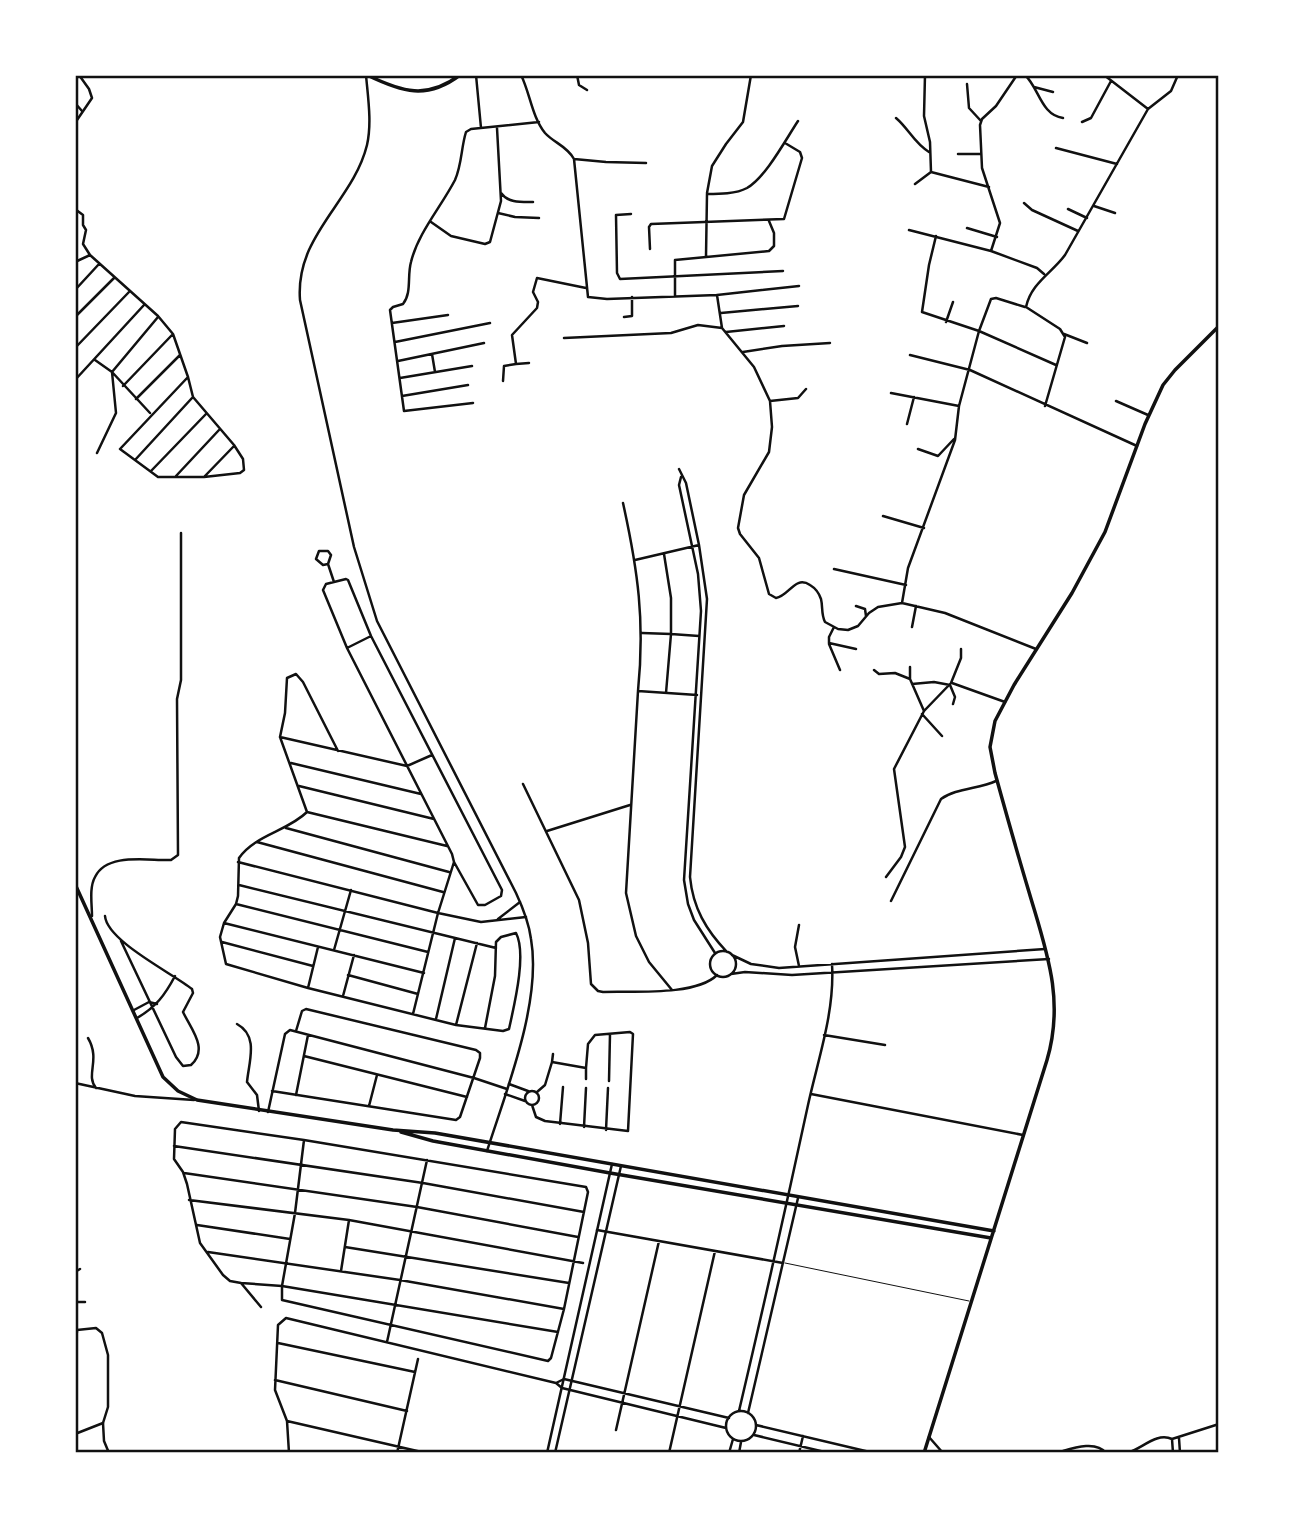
<svg xmlns="http://www.w3.org/2000/svg" width="1294" height="1528" font-family="Barlow,sans-serif">
<style>
.lines{fill:none;stroke-linecap:round;stroke-linejoin:round}
.service{stroke:#111;stroke-width:1}
.minor{stroke:#111;stroke-width:2.5}
.tertiary{stroke:#111;stroke-width:2.5}
.secondary{stroke:#111;stroke-width:3.5}
.primary{stroke:#111;stroke-width:3.5}
.neatline{fill:none;stroke:#111;stroke-width:2.5}
</style>
<rect width="100%" height="100%" fill="#fff"/>
<g class="lines">
<path class="service" d="M785,1263L969,1301"/>
<path class="minor" d="M476,75L481,128
M521,75C530,93 532,117 545,133C554,143 567,146 574,159L588,297L607,299L717,295L799,286
M577,75L579,85L587,90
M925,75L924,116L930,142L931,172
M1025,75C1039,88 1041,115 1063,118
M1104,75L1148,109
M967,84L969,108L981,121
M1034,87L1053,92
M75,103L82,111
M896,118C909,129 914,143 929,152
M1082,122L1091,118L1111,81
M1056,148L1117,164
M958,154H980
M574,159L606,162L646,163
M915,184L931,172L989,187
M501,193C508,203 521,202 533,202
M707,193L712,166L726,144L743,122L751,75
M1024,203L1032,210L1078,231
M1094,206L1115,213
M75,209L83,215V225L86,230L83,244L90,255L158,316L173,334L188,377L193,397L234,445L243,459L244,470L240,473L204,477H158L120,449L188,377
M1068,209L1087,218
M498,213L515,217L539,218
M631,214L616,215L617,273L620,279L783,271
M431,222L451,236L485,244L490,242L501,201L497,128
M967,228L997,237
M909,230L991,251L1037,268L1044,274
M936,236L929,265L922,312L979,331L1056,365
M650,249L649,227L651,224L784,219L802,158L800,152L785,143
M991,251L1000,223L982,168L980,125L982,119L996,106L1017,75
M706,256L707,194C719,194 736,194 747,188C766,177 786,139 798,121
M75,262L90,255
M75,290L99,264
M717,295L722,328L754,367L770,401L772,427L769,452L744,495L738,528L740,534L759,558L769,594L776,598C789,596 795,575 810,585C815,588 819,593 821,599C823,607 821,614 825,622L838,629L848,630L858,626L869,613L878,607L902,603L945,613L1036,649
M675,296V260L769,251L774,246V233L769,221
M721,313L798,306
M75,317L114,278
M624,317L632,316V297
M946,322L953,302
M392,323L448,315
M726,332L784,326
M1064,334L1087,343
M564,338L671,333L698,325L722,328
M395,342L490,323
M75,348L129,292
M743,352L782,346L830,343
M432,354L435,372
M910,355L970,370L1137,446
M95,360L112,372L150,413
M398,361L484,343
M529,363L516,364L512,335L537,308L538,302L533,292L537,278L586,288
M400,378L472,366
M75,380L144,305
M503,381L504,366L516,364
M123,386L172,335
M891,393L959,406
M402,396L468,385
M136,399L180,355
M770,401L798,398L806,389
M1116,401L1148,415
M473,403L404,411L390,310L393,307L403,304C412,293 407,276 411,262C418,233 441,207 455,180C462,164 461,148 466,132L471,129L539,122
M1045,406L1065,337L1060,329L1026,307C1031,283 1052,273 1065,255L1148,109L1171,91L1178,75
M907,424L914,397
M918,449L938,456L954,439
M97,453L116,413L112,372L158,317
M135,460L192,398
M679,469L686,483L699,545L707,599L690,877C693,908 706,930 727,952
M151,471L206,414
M176,476L219,430
M204,477L234,446
M681,477L679,485L698,574L701,611L684,880L688,904L694,920L715,953
M623,503C638,571 645,621 638,691
M883,516L924,528
M664,554L671,598V634L699,636
M635,560L699,545
M328,564L323,565L316,559L319,551H328L331,555L328,564L334,582
M834,569L906,585
M902,603L908,568L955,440L959,406L979,331L991,299L996,298L1025,307
M856,606L865,609L866,616
M834,627L829,637V643L856,649
M912,627L916,606
M642,633L671,634L666,693
M829,644L840,670
M347,648L371,636
M910,667V679L924,711
M874,670L879,674L895,673L910,679
M952,683L1005,702
M912,684L934,682L950,685L955,697L953,704
M922,714L942,736
M280,737L307,812C288,831 255,835 239,858L238,896L236,904L224,923L220,937L226,964L308,988L456,1025L503,1031L509,1029C514,1006 527,954 516,933L501,937L496,942L495,976L485,1028
M338,751L303,682L296,674L287,678L285,713L280,737L407,766L432,755
M291,763L421,794
M523,784L579,900L588,943L591,984L598,991L603,992C633,991 696,996 717,975
M299,786L434,819
M307,812L447,846
M286,828L449,872
M547,831L630,805
M257,842L443,892
M238,862L438,913L481,922L526,917
M886,877L901,857L905,847L894,769L924,711L951,683L961,658V649
M239,885L496,948
M891,901L941,799C956,788 979,789 996,781
M236,904L428,952
M92,916C92,904 89,888 95,877C107,852 149,861 171,860L178,855L177,699L181,680V533
M105,916C107,941 172,973 192,989L193,993L183,1012C191,1029 209,1049 191,1065L183,1066L176,1057L121,941
M498,919L520,902
M224,923L424,973
M222,942L313,966
M334,950L351,890
M710 964a13 13 0 1 1 26 0a13 13 0 1 1-26 0Z
M732,955L751,964L779,968L1045,949
M799,966L795,947L799,925
M731,974L745,972L792,975L1049,959
M348,975L418,994
M308,988L318,947
M672,990L649,962L636,936L626,893L638,691L697,695
M343,996L354,955
M134,1010L149,1002L157,1004
M413,1014L438,913L454,862L452,854L347,648L323,590L326,584L346,579L348,580L371,636L502,890L501,896L485,905H478L454,862
M137,1018C156,1007 165,995 175,976
M436,1019L455,938
M237,1024C259,1036 249,1061 247,1082L257,1095L259,1111
M456,1025L477,943
M824,1035L885,1045
M88,1038C101,1060 85,1075 96,1088
M304,1056L467,1097
M552,1062L553,1054
M586,1079V1068
M609,1081L610,1034
M75,1083L135,1096L194,1100
M509,1084L528,1091
M525 1098a7 7 0 1 1 14 0a7 7 0 1 1-14 0Z
M272,1091L456,1120L460,1117L480,1058V1053L476,1050L306,1009L302,1011L296,1031
M505,1094L525,1101
M811,1094L1023,1135
M296,1095L308,1035
M532,1105L536,1117L545,1121L628,1131L633,1034L630,1032L595,1035L588,1044L586,1068L552,1062L545,1085L537,1092
M369,1106L377,1075
M268,1112L285,1034L290,1030L474,1078L507,1089
M560,1124L563,1087
M584,1127L586,1088
M606,1130L608,1088
M174,1146L423,1183L584,1212
M184,1173L417,1207L578,1237
M189,1200L349,1220L583,1263
M197,1225L290,1239
M597,1230L783,1263
M345,1247L569,1283
M208,1252L400,1280L564,1309
M341,1271L349,1220
M75,1272L80,1269
M241,1283L282,1286L558,1332
M75,1302H85
M261,1307L241,1283L230,1281L223,1275L200,1243L187,1184L183,1172L174,1159L175,1129L181,1122L304,1140L586,1187L588,1192L564,1309L551,1358L548,1361L282,1300V1286L295,1213L304,1140
M75,1326L77,1332L75,1337
M387,1342L427,1160
M278,1343L415,1372
M275,1380L407,1411
M556,1383L564,1379L729,1418
M726 1426a15 15 0 1 1 30 0a15 15 0 1 1-30 0Z
M739,1411C763,1309 786,1207 808,1105C818,1059 835,1012 832,964
M748,1413L798,1198
M287,1421L426,1453
M756,1425L874,1453
M616,1430L659,1241
M75,1434L103,1423L108,1407V1355L102,1333L96,1328L77,1330
M754,1435L829,1453
M929,1437L943,1453
M1179,1438L1180,1453
M1063,1451C1076,1447 1097,1441 1106,1453
M289,1453L287,1421L275,1390L278,1325L286,1318L556,1383L562,1388L726,1428
M397,1453L418,1359
M669,1453L715,1251
M729,1453L733,1439
M739,1453L741,1442
M799,1453L803,1436
M1127,1453C1142,1449 1156,1432 1172,1439
M1173,1453L1172,1439L1219,1424"/>
<path class="tertiary" d="M366,75C368,98 372,123 367,145C353,202 295,235 300,300L354,547L377,621L516,893C523,908 529,923 531,939C542,1002 506,1091 487,1151
M75,123L92,98L89,89L79,75
M103,1423L104,1441L109,1453
M547,1453L612,1164
M555,1453L621,1166"/>
<path class="secondary" d="M367,75C402,92 427,100 460,75"/>
<path class="primary" d="M75,884L163,1077L178,1091L197,1100L393,1130L435,1133L994,1231
M401,1132L433,1141L610,1173L991,1238
M924,1453L1047,1060C1065,999 1046,950 1029,892C1017,852 1006,813 995,773L990,747L995,721L1014,685L1072,593L1105,532L1145,424L1163,385L1175,370L1219,326"/>
</g>
<rect width="1294" height="1528" fill="none" stroke="#ffffff" stroke-width="154"/>
<rect x="77" y="77" width="1140" height="1374" class="neatline"/>
</svg>
